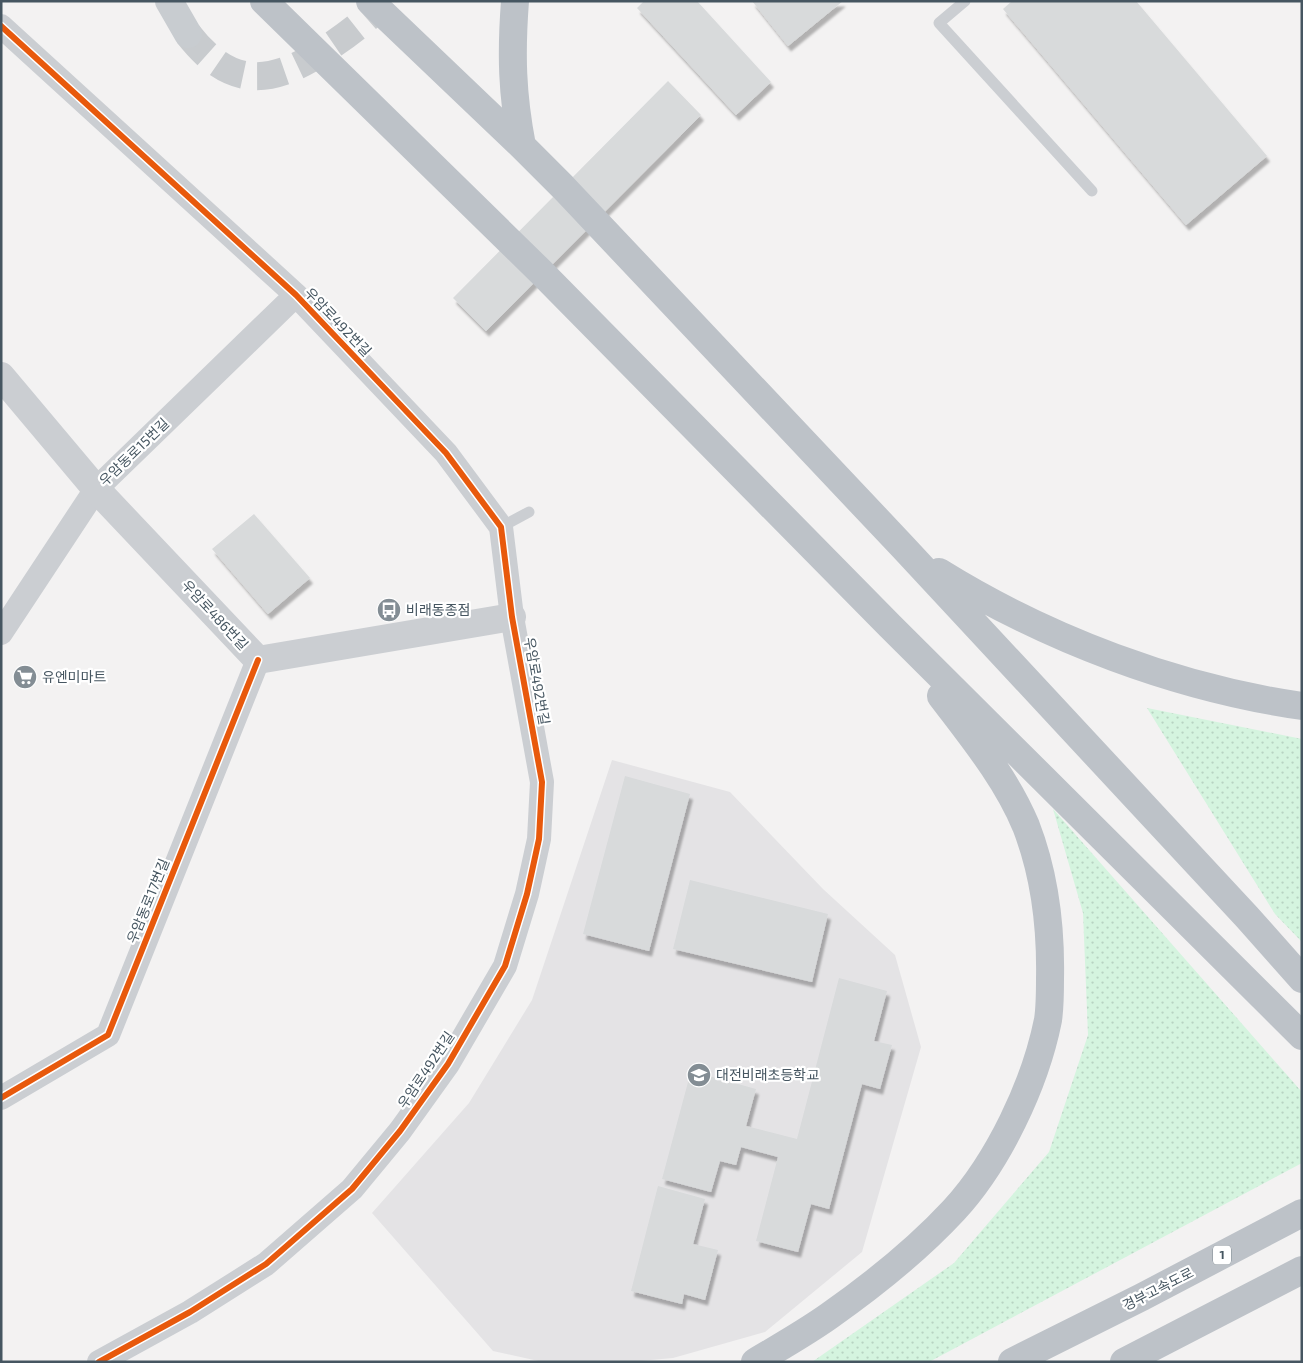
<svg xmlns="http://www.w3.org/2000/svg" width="1303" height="1363" font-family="'Exo 2','Noto Sans KR',sans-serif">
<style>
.education{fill:#e4e3e5}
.green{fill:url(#green-dots)}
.building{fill:#d8dadb;filter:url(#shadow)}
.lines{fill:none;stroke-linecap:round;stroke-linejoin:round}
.primary-tunnel{stroke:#c8cbce;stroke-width:28;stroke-dasharray:28 14;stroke-linecap:butt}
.service{stroke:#cbced2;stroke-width:11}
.minor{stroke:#cbced2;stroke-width:24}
.tertiary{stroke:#cbced2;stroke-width:28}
.primary{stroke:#c8ccd0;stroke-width:28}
.motorway{stroke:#bdc2c8;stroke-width:28}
.cycleway-casing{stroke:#fff;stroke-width:9}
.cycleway{stroke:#e8590c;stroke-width:6}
.labels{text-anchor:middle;stroke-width:4.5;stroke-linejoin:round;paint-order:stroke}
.shield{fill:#fff;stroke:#7e8990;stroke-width:1}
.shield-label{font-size:12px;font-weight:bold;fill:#465661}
.street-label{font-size:14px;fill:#465661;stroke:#fff}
.poi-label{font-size:14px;fill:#465661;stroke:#fff;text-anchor:start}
</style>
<defs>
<pattern id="green-dots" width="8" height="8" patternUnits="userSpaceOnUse" patternTransform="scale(1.25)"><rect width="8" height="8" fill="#d5f4df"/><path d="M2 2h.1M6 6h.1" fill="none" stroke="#b8d3c2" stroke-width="1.8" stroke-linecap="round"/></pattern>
<filter id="shadow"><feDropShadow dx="3" dy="5.5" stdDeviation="1" flood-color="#0004"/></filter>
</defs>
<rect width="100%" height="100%" fill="#f3f2f2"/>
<path class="education" d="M612,760L730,792L823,889L895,955L921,1047L862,1252L765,1332L673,1358L629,1362H543L493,1351L372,1213L469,1103L532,1000Z"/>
<path class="green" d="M1147,708L1302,739V942L1275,914Z
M1053,809L1302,1092V1163L929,1362H812L954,1263L1049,1152L1088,1035L1083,913Z"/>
<path class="building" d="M644,1H697L771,82L736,115L637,8Z
M752,1H843L788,46Z
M1012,1H1136L1267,156L1186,225L1003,9Z
M668,81L701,115L486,331L453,298Z
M254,514L310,578L268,614L212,549Z
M625,776L690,794L649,951L583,934Z
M690,880L828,914L812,982L673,949Z
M839,978L887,991L874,1041L892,1045L880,1089L862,1084L829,1209L811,1204L798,1252L756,1241L778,1157L741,1147L736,1165L720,1161L711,1192L662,1179L691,1071L756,1089L746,1126L797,1139Z
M658,1186L705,1199L693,1244L718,1250L705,1300L684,1294L682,1304L631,1291Z"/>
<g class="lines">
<path class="primary-tunnel" d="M188,34C232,91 274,85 329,47C350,33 368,19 385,1"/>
<path class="service" d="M965,1L939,23L1092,191
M501,527L529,512"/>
<path class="minor" d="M1,26L296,295L446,453L501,527L512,617L542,782L539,839L527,894L505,966L448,1064L400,1131L352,1189L266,1264L190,1312L99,1362
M1,633L96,489L296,295
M1,1098L108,1035L258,660"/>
<path class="tertiary" d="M1,376L96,489L258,660L512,617"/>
<path class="primary" d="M169,1L188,34"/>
<path class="motorway" d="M264,1L543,274L890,626L1302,1036
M370,1L522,146L563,187L903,547L1247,917L1302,979
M515,1C511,54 512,94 522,146
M939,572C1047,639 1177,688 1302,706
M755,1362C780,1347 805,1333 829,1316C873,1285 917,1250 954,1210C998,1162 1035,1085 1048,1020C1050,1007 1050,993 1050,979C1051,928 1045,875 1026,826C1006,778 972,737 941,696
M1012,1362L1142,1297L1302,1213
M1124,1362L1302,1270"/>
<g class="cycleway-casing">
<path id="cycleway" d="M1,26L296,295L446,453L501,527L512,617L542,782L539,839L527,894L505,966L448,1064L400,1131L352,1189L266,1264L190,1312L99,1362
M1,1098L108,1035L258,660"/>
</g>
<use href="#cycleway" class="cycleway"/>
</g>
<defs>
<g id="bus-disc" transform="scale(1.25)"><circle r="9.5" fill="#838d94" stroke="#fff"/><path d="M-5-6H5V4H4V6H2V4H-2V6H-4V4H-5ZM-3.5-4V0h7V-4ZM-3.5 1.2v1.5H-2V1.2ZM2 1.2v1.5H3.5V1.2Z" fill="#fff"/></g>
<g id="supermarket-disc" transform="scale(1.25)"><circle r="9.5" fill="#838d94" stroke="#fff"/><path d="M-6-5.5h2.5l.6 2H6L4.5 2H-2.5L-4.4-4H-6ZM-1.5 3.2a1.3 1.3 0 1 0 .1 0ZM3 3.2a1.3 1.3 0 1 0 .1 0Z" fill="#fff"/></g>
<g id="school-disc" transform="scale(1.25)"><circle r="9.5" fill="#838d94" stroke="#fff"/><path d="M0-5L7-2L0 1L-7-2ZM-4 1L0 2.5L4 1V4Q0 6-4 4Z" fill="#fff"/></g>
</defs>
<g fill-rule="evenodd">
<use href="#bus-disc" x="389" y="610"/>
<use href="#supermarket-disc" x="25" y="677"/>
<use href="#school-disc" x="699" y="1075"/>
</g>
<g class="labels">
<rect class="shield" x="1213" y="1245.5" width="18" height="19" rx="4"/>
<g class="shield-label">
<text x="1222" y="1259">1</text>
</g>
<g class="street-label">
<text transform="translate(338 322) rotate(46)" y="5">우암로492번길</text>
<text transform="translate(134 452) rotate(-44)" y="5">우암동로15번길</text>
<text transform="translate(215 615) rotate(47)" y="5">우암로486번길</text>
<text transform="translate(537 681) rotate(80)" y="5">우암로492번길</text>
<text transform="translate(148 901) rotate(-68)" y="5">우암동로17번길</text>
<text transform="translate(426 1070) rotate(-56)" y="5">우암로492번길</text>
<text transform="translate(1158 1289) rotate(-27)" y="5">경부고속도로</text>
</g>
<g class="poi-label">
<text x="406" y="615">비래동종점</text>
<text x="42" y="682">유엔미마트</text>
<text x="716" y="1080">대전비래초등학교</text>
</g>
</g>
<rect width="1303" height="1363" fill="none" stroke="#465661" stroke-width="5"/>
</svg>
